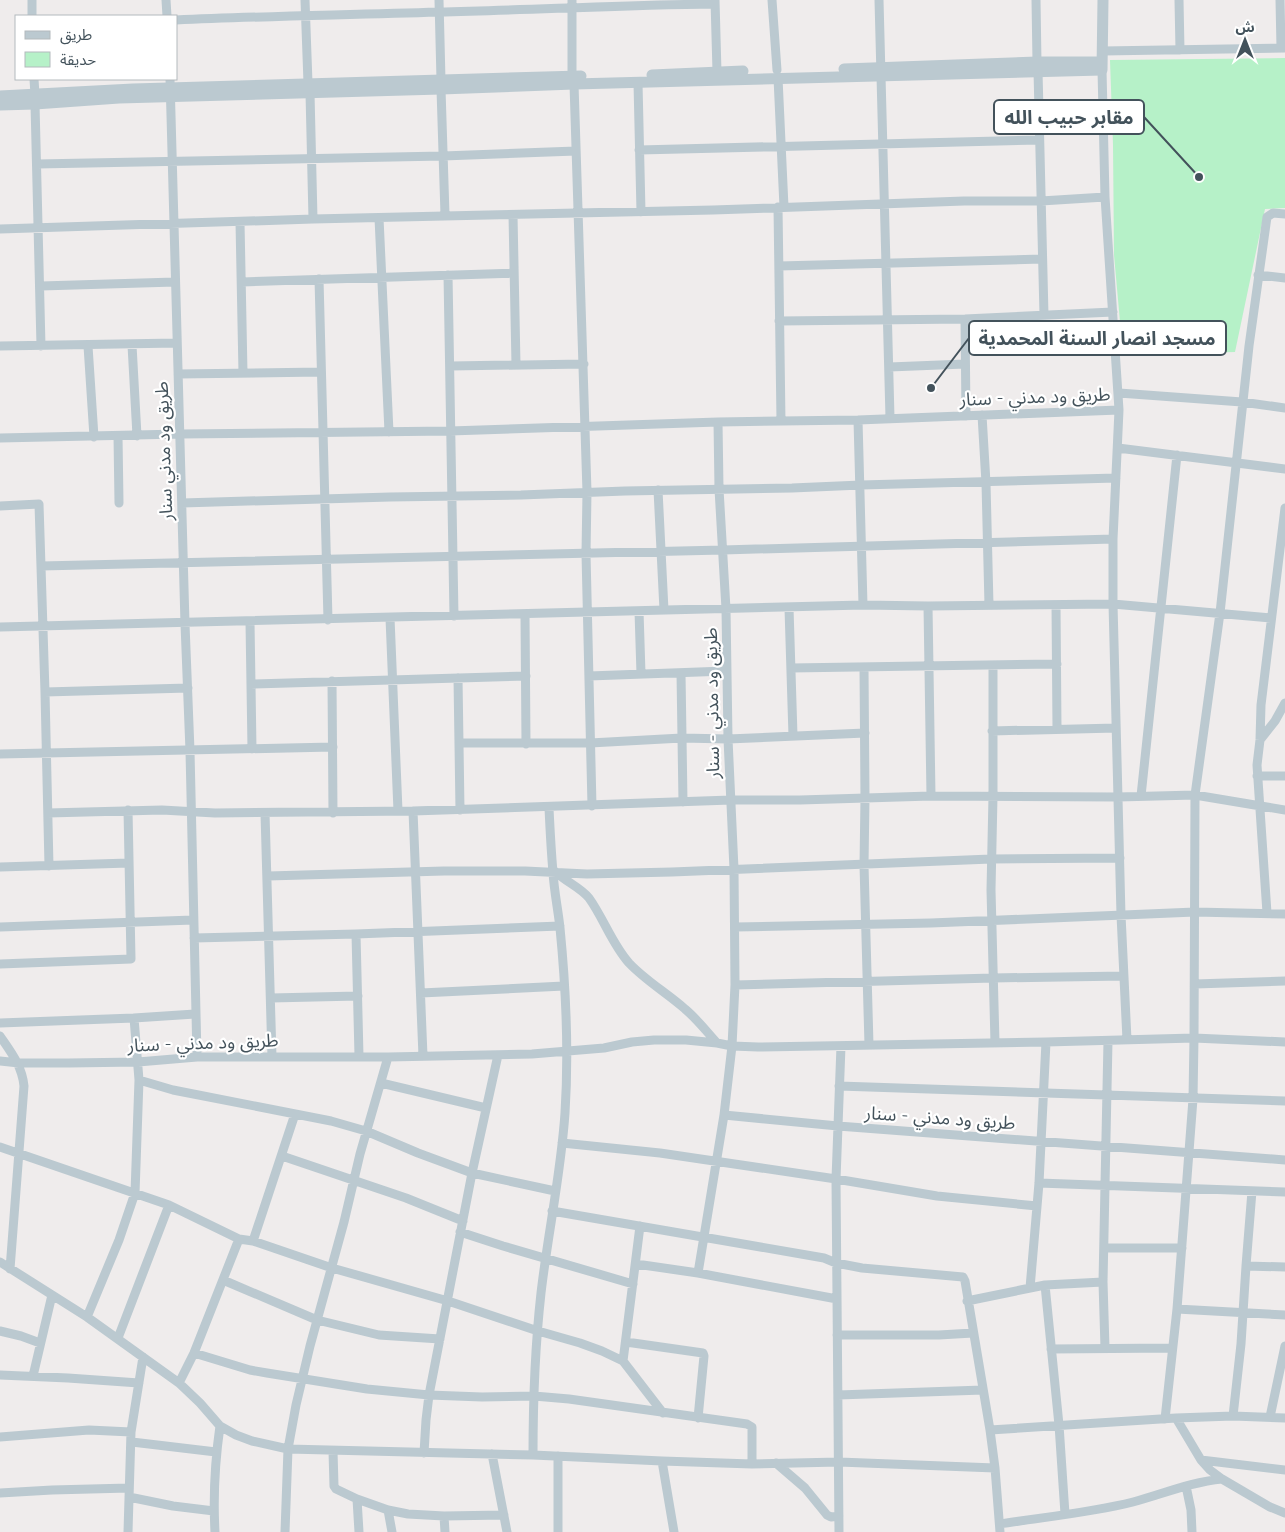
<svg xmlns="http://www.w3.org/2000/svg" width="1285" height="1532" font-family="Quicksand,'Noto Sans Arabic',sans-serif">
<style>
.green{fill:#b6f1c8}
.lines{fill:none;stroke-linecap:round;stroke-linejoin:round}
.minor{stroke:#bbc9d0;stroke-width:9}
.tertiary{stroke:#bbc9d0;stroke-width:11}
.labels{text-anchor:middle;stroke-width:4.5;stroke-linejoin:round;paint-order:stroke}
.street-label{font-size:18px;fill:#43525b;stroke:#fff}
.leader{fill:none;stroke:#43525b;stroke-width:2}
.callout-dot{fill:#43525b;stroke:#fff;stroke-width:2}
.callout{fill:#fff;stroke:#43525b;stroke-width:2}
.callout-label{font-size:19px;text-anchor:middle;font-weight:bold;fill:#43525b}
</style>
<rect width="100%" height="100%" fill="#efecec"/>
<path class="green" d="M1285,58V208L1265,209L1235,352L1123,355L1114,255L1113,145L1110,60Z"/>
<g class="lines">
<path class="minor" d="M32,0V16
M166,0L167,16
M305,0L308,83
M439,0L441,80
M572,0V76
M715,0L717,72
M772,0L777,70
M879,0L890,418
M1036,0L1037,62
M1179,0L1180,50
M1280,0L1281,48
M176,20C264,16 351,15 438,12C531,10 623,5 715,4
M1103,51L1285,48
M1102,70L1105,197L1119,410L1113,539V604L1121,915L1127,1040
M1038,71L1044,315
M778,78L784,207
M34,79L35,95
M170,79L185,624L190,751L197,1057
M638,83L641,212
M574,84L587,492L586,554L592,806
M441,89L445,215
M310,93L313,219
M35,104L41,346
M639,150L1039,140
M37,164L443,156L576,151
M778,207L781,421
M513,215L516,365
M379,218L389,432
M240,222L243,373
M0,229L313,219L713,210L964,201H1041L1105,197
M779,266L1042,259
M448,275L454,616
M1258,275L1285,278
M319,279L328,620
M242,282L514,273
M41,286L175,282
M965,319L966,416
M779,321L965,319L1113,312
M132,345L137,436
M0,346L177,343
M88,346L94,437
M451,366L584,364
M889,367L965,364
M178,374L321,372
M1119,393L1242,402L1285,408
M982,415L986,483L989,605
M858,420L863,605
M118,436L119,503
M0,438L180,434L450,431L718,422L858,420L1119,410
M1118,448L1285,469
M658,490L664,610
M182,503L390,497L521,495L625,491L792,488L861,485L1116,478
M0,506L39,504L45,692L49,866
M41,566L723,550L1113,539
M1056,605L1057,729
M928,606L931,796
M789,608L793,736
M639,611L641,674
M525,614L526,744
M390,618L398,811
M250,622L252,749
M0,627L863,605L928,606L1113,604L1271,618
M993,665V796L991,890L995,1043
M864,667L865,798L864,865L869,1045
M791,668L1057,664
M681,673L683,802
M589,676L726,671
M458,678L460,810
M332,681L333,813
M251,684L526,676
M45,692L188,688
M992,731L1116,728
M1260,740L1275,721L1285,703
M459,743H590L682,738L728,739L865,733
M0,754L333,747
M1257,776H1285
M1141,796L1177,455
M413,811L423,1056
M48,813L162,810L215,813L413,811L731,800H800L931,796L1118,797L1195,795L1285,810
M265,813L272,1057
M0,867L129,863
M556,872C566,882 580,887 589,898C604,919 612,944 629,963C646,981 667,993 685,1009C697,1019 707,1032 717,1043
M268,876L444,871H525L587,874L672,872L991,859L1120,858
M1267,913L1257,765L1260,740L1261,705L1285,508
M0,927L193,920
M735,927L931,923L1195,912L1285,914
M356,934L359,1056
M194,938L356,934L560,926
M0,964L131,959L128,810
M1195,984L1285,981
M735,985L993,978L1124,976
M421,993L564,986
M271,998L358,996
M0,1023L134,1018L195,1014
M0,1036C11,1052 22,1066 24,1086L10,1269
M0,1061L19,1063H69L138,1062L197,1057H388L532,1054L604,1048L632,1042L654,1040H686L717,1043L732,1046L758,1047L1046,1042L1194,1038L1285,1042
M139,1080L173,1090L331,1121L366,1131L418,1153L472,1173L555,1191
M381,1083L486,1108
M839,1086L1285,1101
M724,1115L838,1126L1285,1160
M562,1143L660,1153L836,1179L937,1196L1037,1206
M0,1147L169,1205L239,1239L253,1241L332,1268L448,1301L538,1331L580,1343L602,1351L623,1361L663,1413
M282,1156L406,1198L463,1221
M1039,1183L1285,1192
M552,1211L824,1258L836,1263L862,1268L963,1277L965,1281L990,1430L995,1468L1000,1532
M460,1232L503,1246L633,1284
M253,1241L295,1114
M1105,1248H1182
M0,1262L87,1317L179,1383L200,1403L220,1426L236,1435L252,1441L288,1449L533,1455L662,1461L752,1464L839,1462L995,1468
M636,1264L698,1273L837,1299
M1246,1266L1285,1267
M698,1273L724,1115L732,1046L735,985L734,869L728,739L726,609L719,489L718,422
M223,1280L317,1320L379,1335L440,1339
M1045,1285L1059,1425L1065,1514
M1030,1288L1039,1183L1046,1042
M967,1301L1045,1285L1103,1282
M1177,1309L1285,1315
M87,1317L119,1240L135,1193L139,1080L134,1018
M0,1331L21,1336L40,1343
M837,1335H939L973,1333
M118,1338L169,1205
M626,1342L703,1353L704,1356L698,1418
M1105,1348L1103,1282L1108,1041
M1051,1349L1172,1348
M194,1353L250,1370L267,1373L367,1389L429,1395L482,1397L534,1396L569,1399L747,1424L752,1427V1464
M623,1361L640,1226
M0,1375L68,1378L139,1383
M33,1376L52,1295
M179,1383L194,1353L239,1239
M838,1395L983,1390
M1233,1416L1241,1344L1246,1266L1252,1191
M1270,1417L1285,1346
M1176,1418L1201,1460L1210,1470L1222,1479L1270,1507L1285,1513
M1165,1419L1177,1309L1193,1099L1194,1038L1195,795L1220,613L1249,346L1267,217L1273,213L1285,214
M990,1430L1176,1418L1233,1416L1285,1418
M0,1437L89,1430L131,1432
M132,1442L216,1452
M333,1451L334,1486L336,1489L357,1499L388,1510L408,1514L444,1516L504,1515
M424,1453L426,1420L429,1395L472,1173L498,1055
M492,1454L507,1532
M533,1455C533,1401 535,1347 541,1293C548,1233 561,1173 565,1113C569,1051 566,989 560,928C558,909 554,891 553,872C551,850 550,829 549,808
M558,1456V1532
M1201,1460L1285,1470
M662,1461L674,1532
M776,1463L805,1488L827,1515L831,1517L839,1516
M1186,1486L1191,1510L1192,1532
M0,1493L52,1490L129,1488
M129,1497L173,1506L214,1511
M357,1499L359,1532
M388,1510L392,1532
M444,1516L445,1532
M1000,1524C1044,1517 1089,1513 1133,1502C1163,1494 1191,1482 1222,1479
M128,1532L131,1432L143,1357
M215,1532C213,1496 215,1461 220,1426
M285,1532L288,1449L296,1405L310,1346L344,1222L360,1154L388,1057
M839,1532L836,1179L841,1046"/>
<path class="tertiary" d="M844,69L1037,62H1102
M652,75L743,71
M0,96L133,89L581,76
M0,105L35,104L119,98L441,89L574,84L1102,70L1103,0"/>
</g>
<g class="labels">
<g class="street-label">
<text transform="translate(1035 397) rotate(-2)" y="6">طريق ود مدني - سنار</text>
<text transform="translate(164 451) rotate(-92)" y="6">طريق ود مدني سنار</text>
<text transform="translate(712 703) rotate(-91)" y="6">طريق ود مدني - سنار</text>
<text transform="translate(203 1043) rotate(-2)" y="6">طريق ود مدني - سنار</text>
<text transform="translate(940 1118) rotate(4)" y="6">طريق ود مدني - سنار</text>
</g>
</g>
<path class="leader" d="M1199 177L1144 117M931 388L969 338"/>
<g class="callout-dot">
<circle cx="1199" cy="177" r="5"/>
<circle cx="931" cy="388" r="5"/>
</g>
<g class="callout">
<rect x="994" y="100" width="150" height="34" rx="5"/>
<rect x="969" y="321" width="257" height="34" rx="5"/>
</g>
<g class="callout-label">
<text x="1069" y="124">مقابر حبيب الله</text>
<text x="1097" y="345">مسجد انصار السنة المحمدية</text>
</g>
<rect x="15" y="15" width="162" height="65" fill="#ffffff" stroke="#b4babd"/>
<rect x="25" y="31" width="25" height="8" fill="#bbc9d0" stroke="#b4babd"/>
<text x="60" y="40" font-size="15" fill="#43525b">طريق</text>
<rect x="25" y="52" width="25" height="15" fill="#b6f1c8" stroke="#b4babd"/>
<text x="60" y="65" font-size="15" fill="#43525b">حديقة</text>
<g transform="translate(1245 40)" stroke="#ffffff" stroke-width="4" paint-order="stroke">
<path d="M0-4L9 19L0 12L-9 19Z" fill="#43525b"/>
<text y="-8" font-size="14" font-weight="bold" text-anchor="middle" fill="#43525b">ش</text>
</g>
</svg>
